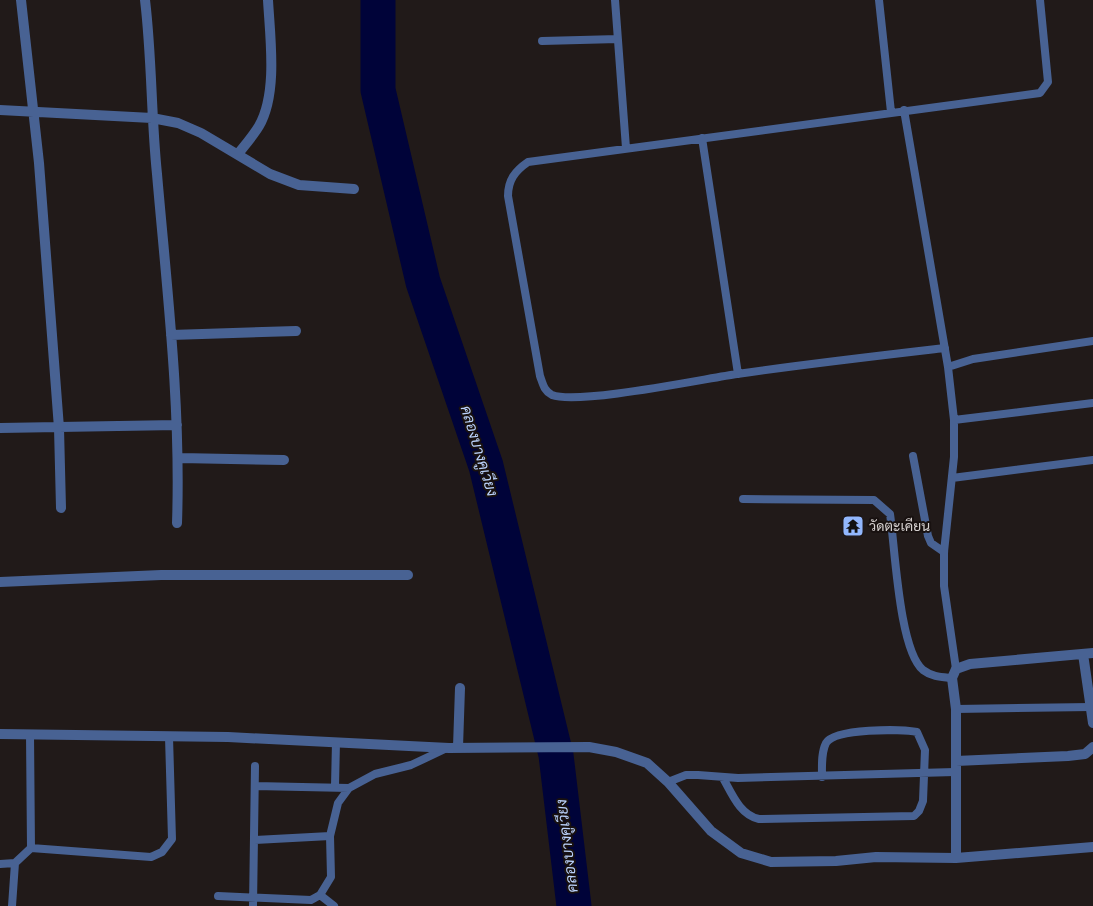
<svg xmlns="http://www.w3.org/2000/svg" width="1093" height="906" font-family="'Noto Sans',Sarabun,sans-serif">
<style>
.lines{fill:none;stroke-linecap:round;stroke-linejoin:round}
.river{stroke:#000339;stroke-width:35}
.lane{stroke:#486293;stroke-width:8}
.street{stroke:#486293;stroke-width:10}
.labels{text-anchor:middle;stroke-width:4;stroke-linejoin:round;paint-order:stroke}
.poi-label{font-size:14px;fill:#d7d2d1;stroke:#181110;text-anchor:start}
.water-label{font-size:15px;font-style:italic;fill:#bbd2fc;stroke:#181110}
</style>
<rect width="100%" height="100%" fill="#211a19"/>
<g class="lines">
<path class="river" d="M378,0V90L423,282L486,466L556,755L574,906"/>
<path class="lane" d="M615,0L626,148
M879,0L891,112
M542,41L618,39
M904,110L948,367
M702,138L738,374
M945,348C876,356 806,364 737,374C703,379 578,405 552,395C544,391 543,384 540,376L508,196C508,180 515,171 528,162L1040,93L1048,82L1040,0
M954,420L1093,403
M913,456L928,536L931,543L944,552
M952,478L1093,460
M743,499L874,500L890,514C895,547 899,650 923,670C932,677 942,677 952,678
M956,669L944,586V552L954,457V420L948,367L973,359L1093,341
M956,709L1091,707
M30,734L31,848L151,857L162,852L172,839L169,737
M723,778C732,794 740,815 759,819L914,816L919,811L923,801L925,750L917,732C901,729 835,728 826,743C821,753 822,766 822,777
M668,782L686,775H698L738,778L955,772
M255,786L349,788
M335,786L336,742
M255,840L330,836
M0,864L15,863L31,848
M320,895L334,906
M218,896L311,900L320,895L331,877L330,836L338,803L349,788L375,774L411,765L447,748
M12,906L15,863
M253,906L255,766"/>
<path class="street" d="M21,0L39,163L59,428L61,508
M145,0C152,58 151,116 157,174C167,290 181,406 177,523
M0,110L152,118L178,123L201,133L270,174L299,185L354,189
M238,154C245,145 253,136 259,126C278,93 270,37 268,0
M171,335L296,331
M0,428L177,425
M180,458L284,460
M0,582L161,575H408
M1083,654L1093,723
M0,734L228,737L449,748L589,747L616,752L647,763L668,782L711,831L741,853L771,862L836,861L876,857L956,858L1093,847
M458,747L460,688
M956,761L1068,756L1085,754L1093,747
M956,858V709L952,678L956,669L970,664L1093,653"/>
</g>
<defs>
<g id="temple-square" transform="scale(1.125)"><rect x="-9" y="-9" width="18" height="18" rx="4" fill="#92b7fd" stroke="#181110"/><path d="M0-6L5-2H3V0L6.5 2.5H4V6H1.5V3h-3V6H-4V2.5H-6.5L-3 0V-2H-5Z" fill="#111"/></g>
</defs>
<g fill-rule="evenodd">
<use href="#temple-square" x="853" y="526"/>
</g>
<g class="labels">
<g class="poi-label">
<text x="869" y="531">วัดตะเคียน</text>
</g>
<g class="water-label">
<text transform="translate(479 451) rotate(73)" y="5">คลองบางคูเวียง</text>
<text transform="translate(567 846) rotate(-97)" y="5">คลองบางคูเวียง</text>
</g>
</g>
</svg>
